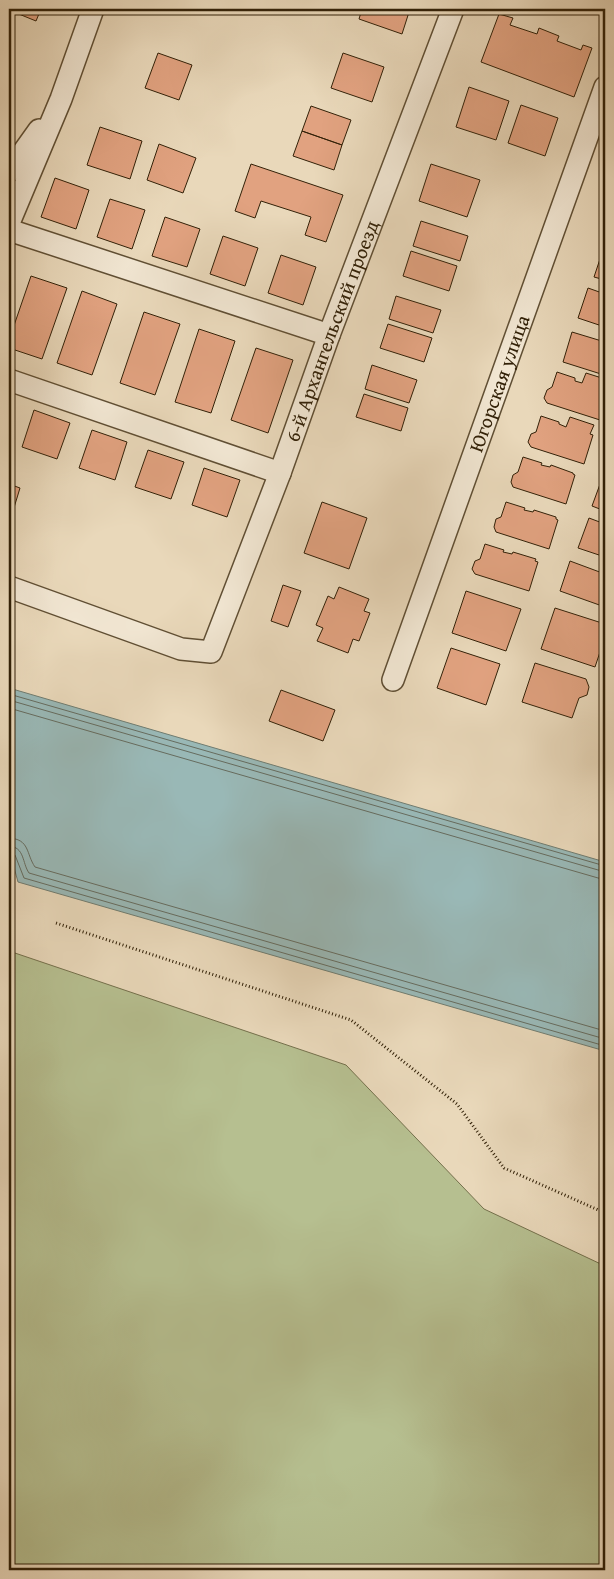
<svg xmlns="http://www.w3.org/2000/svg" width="614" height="1579" font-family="'Gentium Book Plus',serif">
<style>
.green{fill:#b6bf90;stroke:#74704c}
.water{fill:#99b8b6;stroke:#707c70}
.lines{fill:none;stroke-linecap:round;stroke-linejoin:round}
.shore{stroke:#666c5f;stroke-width:1}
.building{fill:#e1a280;stroke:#322108}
.minor-casing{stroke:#604f34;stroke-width:24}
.path{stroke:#322108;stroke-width:3;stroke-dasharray:1 2.5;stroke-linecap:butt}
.minor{stroke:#f1e6d2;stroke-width:21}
.labels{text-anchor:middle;stroke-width:4;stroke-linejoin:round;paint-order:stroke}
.street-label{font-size:20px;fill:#322108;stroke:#f1e6d2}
</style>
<rect width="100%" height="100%" fill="#e9d8ba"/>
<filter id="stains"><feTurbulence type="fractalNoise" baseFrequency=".004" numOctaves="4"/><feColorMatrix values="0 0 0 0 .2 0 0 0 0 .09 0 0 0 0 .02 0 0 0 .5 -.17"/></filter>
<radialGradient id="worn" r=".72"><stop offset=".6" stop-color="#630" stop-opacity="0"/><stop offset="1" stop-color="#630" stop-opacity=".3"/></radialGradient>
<path class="green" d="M9,951L346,1065L484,1209L605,1266V1570H9Z"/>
<path class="water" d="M9,688L605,862V1051L18,882L9,849Z"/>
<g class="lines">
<path class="shore" d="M9,694L605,866
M9,700L605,872
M9,708L605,880
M9,838C30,839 26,854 35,867L605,1031
M9,846C25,847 22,863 29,873L605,1039
M9,852L15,855L24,878L605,1046"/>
</g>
<path class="building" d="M9,9H41L36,21L9,10Z
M362,9H410L402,34L359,19Z
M499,14L513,18L510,25L537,34L539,28L559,36L557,41L581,50L583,45L592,48L574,97L481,62Z
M158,53L192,65L179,100L145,88Z
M343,53L384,67L372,102L331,88Z
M469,87L509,101L496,140L456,127Z
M521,105L558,118L545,156L508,143Z
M311,106L351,120L342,145L302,131Z
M100,127L142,141L130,179L87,165Z
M302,131L342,145L334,170L293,156Z
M159,144L196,158L183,193L147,180Z
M251,164L343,195L326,242L305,235L311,217L261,201L255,218L235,211Z
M431,164L480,180L467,217L419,201Z
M55,178L89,190L76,229L41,217Z
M110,199L145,210L132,249L97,237Z
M165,217L200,229L187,267L152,256Z
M421,221L468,236L460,261L413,246Z
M223,236L258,248L245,286L210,274Z
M604,247H605V280L594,277Z
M411,251L457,266L449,291L403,276Z
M281,255L316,267L303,305L268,293Z
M31,276L67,288L42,359L9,348V340Z
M588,288L605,294V327L578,318Z
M82,291L117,304L92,375L57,363Z
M396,296L441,310L433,333L389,319Z
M144,312L180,324L155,395L120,383Z
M388,324L432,338L424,362L380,348Z
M199,329L235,341L211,413L175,402Z
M572,332L605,342V361L601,374L563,362Z
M256,348L293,360L268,433L231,420Z
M372,365L417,380L409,403L365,389Z
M557,372L575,378V381L582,383L586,373L605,379V403L600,420L547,403L544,398L547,390L552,387Z
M364,394L408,408L401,431L356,417Z
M34,410L70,423L57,459L22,447Z
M541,416L559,422V424L566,427L570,417L594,425L590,434L593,435L584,464L531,447L528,442L531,434L536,432Z
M92,430L127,442L115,480L79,468Z
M148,450L184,462L171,499L135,487Z
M523,457L542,463L541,465L550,467L551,465L573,473V474L575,475L566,504L513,487L511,482L513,475L518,472Z
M204,468L240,480L227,517L192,505Z
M603,476L605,477V511L592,506Z
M9,484L20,488L9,524Z
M322,502L367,518L349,569L304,553Z
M506,502L525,508L524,510L533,512L534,510L556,517V519L558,520L549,549L496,532L494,527L496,519L501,517Z
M589,518L605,524V557L578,548Z
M485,544L504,550L503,552L512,554L513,552L536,559L535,561L538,562L529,591L475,574L472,569L475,561L480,559Z
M570,561L605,574V607L560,591Z
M283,585L301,591L288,627L271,621Z
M339,587L369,599L364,611L370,613L359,641L353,639L348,653L317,641L323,628L316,625L328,596L334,599Z
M466,591L521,609L506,651L452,633Z
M555,608L605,624V637L595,667L541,649Z
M451,648L500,664L486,705L437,688Z
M535,663L586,679L589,687L587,695L579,698L572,718L522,702Z
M281,690L335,710L323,741L269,721Z"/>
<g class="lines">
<g class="minor-casing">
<g id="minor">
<path d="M9,172L39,130"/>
<path d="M9,223L61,99L93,9"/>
<path d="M9,230L329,335"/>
<path d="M9,380L280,473"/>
<path id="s1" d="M9,587L181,649L211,652L280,473L329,335L453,9"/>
<path id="s2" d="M393,680L605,87"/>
</g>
</g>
<path class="path" d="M56,923L351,1020L457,1104L504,1168L605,1213"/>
<use href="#minor" class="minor"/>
</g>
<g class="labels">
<g class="street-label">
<text dy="7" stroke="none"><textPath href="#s1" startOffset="556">6-й Архангельский проезд</textPath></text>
<text dy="7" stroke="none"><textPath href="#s2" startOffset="315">Югорская улица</textPath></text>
</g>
</g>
<rect width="614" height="1579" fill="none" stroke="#e9d8ba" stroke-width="30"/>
<rect x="10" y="10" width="594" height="1559" fill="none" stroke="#322108" stroke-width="2.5"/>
<rect x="15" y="15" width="584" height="1549" fill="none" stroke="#322108"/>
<rect width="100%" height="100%" filter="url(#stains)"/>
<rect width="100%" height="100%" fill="url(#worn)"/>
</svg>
